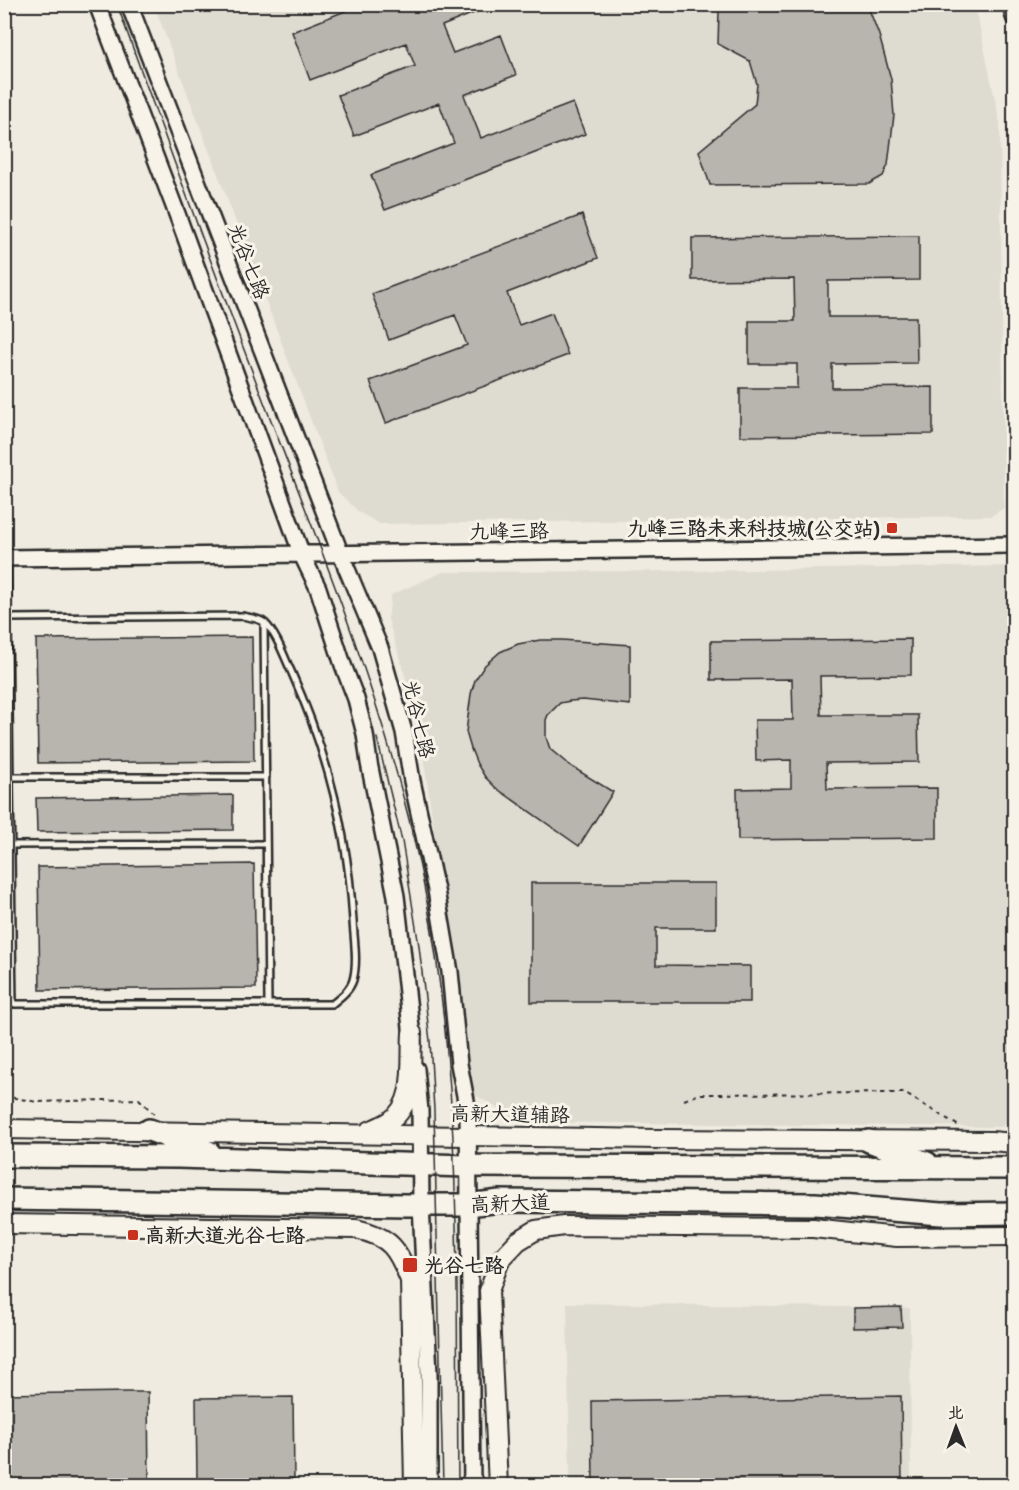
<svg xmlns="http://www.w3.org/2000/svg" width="1019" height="1490" font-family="Itim,'LXGW WenKai TC',sans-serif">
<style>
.built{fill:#dedbd1}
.building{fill:#b8b5ae;stroke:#2b2b2b;stroke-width:1.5}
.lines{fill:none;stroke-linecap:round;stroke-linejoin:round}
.lane-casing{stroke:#2b2b2b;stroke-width:10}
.secondary-casing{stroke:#2b2b2b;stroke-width:20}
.primary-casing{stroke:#2b2b2b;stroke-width:22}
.highway-casing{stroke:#2b2b2b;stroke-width:26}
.path{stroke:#2b2b2b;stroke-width:2;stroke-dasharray:4.5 4.5;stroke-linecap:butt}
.lane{stroke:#f7f3e8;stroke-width:5}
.secondary{stroke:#f7f3e8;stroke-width:15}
.primary{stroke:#f7f3e8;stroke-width:18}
.highway{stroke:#f7f3e8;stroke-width:21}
.tram{stroke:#2b2b2b;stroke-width:1.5}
.poi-dot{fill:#c8321e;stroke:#f7f3e8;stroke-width:2}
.labels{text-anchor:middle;stroke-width:6;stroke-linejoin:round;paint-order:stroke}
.street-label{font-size:20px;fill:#2b2b2b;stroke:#f7f3e8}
.poi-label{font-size:20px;font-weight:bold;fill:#2b2b2b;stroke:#f7f3e8;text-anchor:start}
</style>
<rect width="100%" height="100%" fill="#efebe0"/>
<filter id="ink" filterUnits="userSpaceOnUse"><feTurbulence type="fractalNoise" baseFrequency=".0167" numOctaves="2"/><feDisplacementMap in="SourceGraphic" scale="12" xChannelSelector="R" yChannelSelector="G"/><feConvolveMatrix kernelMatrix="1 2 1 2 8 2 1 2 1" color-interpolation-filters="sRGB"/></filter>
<g filter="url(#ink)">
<path class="built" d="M154,5H975L1000,123L1004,508L991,516L380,524L360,513L338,492Z
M1014,566V1114L1002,1127L520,1122L472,1093L418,719L388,619L391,595L443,572L692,571Z
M567,1303L910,1308L911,1485H570Z"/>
<path class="building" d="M363,4H496L442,26L453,53L501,35L516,75L464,95L481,138L573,103L585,134L385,210L371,175L454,143L439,103L354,136L338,95L415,66L406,43L310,80L292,32Z
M735,4H867L879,35L891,79L894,115L888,165L883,176L869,184L710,185L699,151L755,104L757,84L750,61L718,44L719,11Z
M582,215L598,258L507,293L519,325L552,313L568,355L386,423L370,381L467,345L455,315L389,340L372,294Z
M919,236V280L828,281V317H916L917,363L832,364V388L933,387V434L740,436V388H797V364H749V321H795L794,279L692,280V238Z
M252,637L254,761L38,763L36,639Z
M911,639V675L820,676L821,715H918L919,762L826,763L827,789L937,788V838L738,840L737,789L791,788V760L756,761L755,720H793L792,679L711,680V641Z
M540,640H562L630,645V705L583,700L570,701L560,703L548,715L546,720V737L550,749L569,765L613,792L579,846L496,788L485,777L477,764L471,749L466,732L471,694L475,680L485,665L500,652L518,644Z
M233,795V830L37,832L36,798Z
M254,864L256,988L40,990L38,867Z
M531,883H716V928H656V965L750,966V1002H531Z
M901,1307L902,1327L853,1328V1308Z
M128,1392H148L149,1485H4V1394Z
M901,1396L902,1485H593L592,1401Z
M293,1397L294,1479L197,1480L196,1398Z"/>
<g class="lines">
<g class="lane-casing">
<path id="lane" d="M7,560L13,1004H332C341,997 350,990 353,980C358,962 354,940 353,921C348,833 327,751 291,671C284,656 277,635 265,623C259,618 250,618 243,616L8,618
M264,624L268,1004
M10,777H266
M11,845L266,844"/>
</g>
<g class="secondary-casing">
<path id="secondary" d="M97,4L177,214L302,555L318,588L343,665L356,699L365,734L369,763L396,896L413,1045
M129,4L341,555L380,648L404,732L412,781L436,890L450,972L459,1064L468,1111L472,1486
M1011,4L1014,17
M4,558L1014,545
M416,1069L420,1111L421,1204L429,1374V1486"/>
</g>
<g class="primary-casing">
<path id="primary" d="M4,1129L657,1139L991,1141L1014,1143
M369,1131C376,1128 384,1125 390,1121C417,1103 410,1060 412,1033
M4,1224L356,1229C391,1237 397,1248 410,1280L414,1486
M472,1480L475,1486
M498,1486L489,1291L500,1260L518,1241L536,1230L564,1226L813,1228L897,1237L1014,1236"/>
</g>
<g class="highway-casing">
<path id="highway" d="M149,1130L209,1152
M869,1141L927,1163
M4,1156L178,1157L467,1166L1014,1168
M4,1199L407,1205H468L500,1201L815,1204L941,1214L1014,1213"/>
</g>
<path class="path" d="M4,1096L37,1102L139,1099L154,1114
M684,1100L700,1094L904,1093L959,1126"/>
<use href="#lane" class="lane"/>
<use href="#secondary" class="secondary"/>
<use href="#primary" class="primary"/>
<use href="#highway" class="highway"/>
<path class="tram" d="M117,4C166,140 215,275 267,410C322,551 379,692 414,840C464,1051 456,1270 458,1486
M377,738L402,841L419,946L430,1041L434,1110L443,1486"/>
</g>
</g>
<g class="poi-dot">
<rect x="886" y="522" width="12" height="12" rx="3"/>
<rect x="127" y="1229" width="12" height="12" rx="3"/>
<rect x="402" y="1257" width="16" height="16" rx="3"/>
</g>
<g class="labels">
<g class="street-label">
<text transform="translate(249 261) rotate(69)" y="7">光谷七路</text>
<text transform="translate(509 531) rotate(-1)" y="7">九峰三路</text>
<text transform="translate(419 719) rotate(77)" y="7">光谷七路</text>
<text transform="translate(510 1114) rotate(1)" y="7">高新大道辅路</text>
<text transform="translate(510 1203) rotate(-2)" y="7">高新大道</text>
</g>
<g class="poi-label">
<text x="880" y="535" text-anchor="end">九峰三路未来科技城(公交站)</text>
<text x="145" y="1242">高新大道光谷七路</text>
<text x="424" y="1272">光谷七路</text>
</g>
</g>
<rect width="1019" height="1490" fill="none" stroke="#f7f3e8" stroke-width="24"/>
<rect x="12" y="12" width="995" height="1466" fill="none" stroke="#2b2b2b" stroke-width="2" filter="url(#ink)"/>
<g transform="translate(956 1427) rotate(359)" stroke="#f7f3e8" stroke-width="4.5" paint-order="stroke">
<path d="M0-4.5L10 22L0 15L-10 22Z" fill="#2b2b2b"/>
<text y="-9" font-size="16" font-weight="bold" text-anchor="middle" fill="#2b2b2b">北</text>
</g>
</svg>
